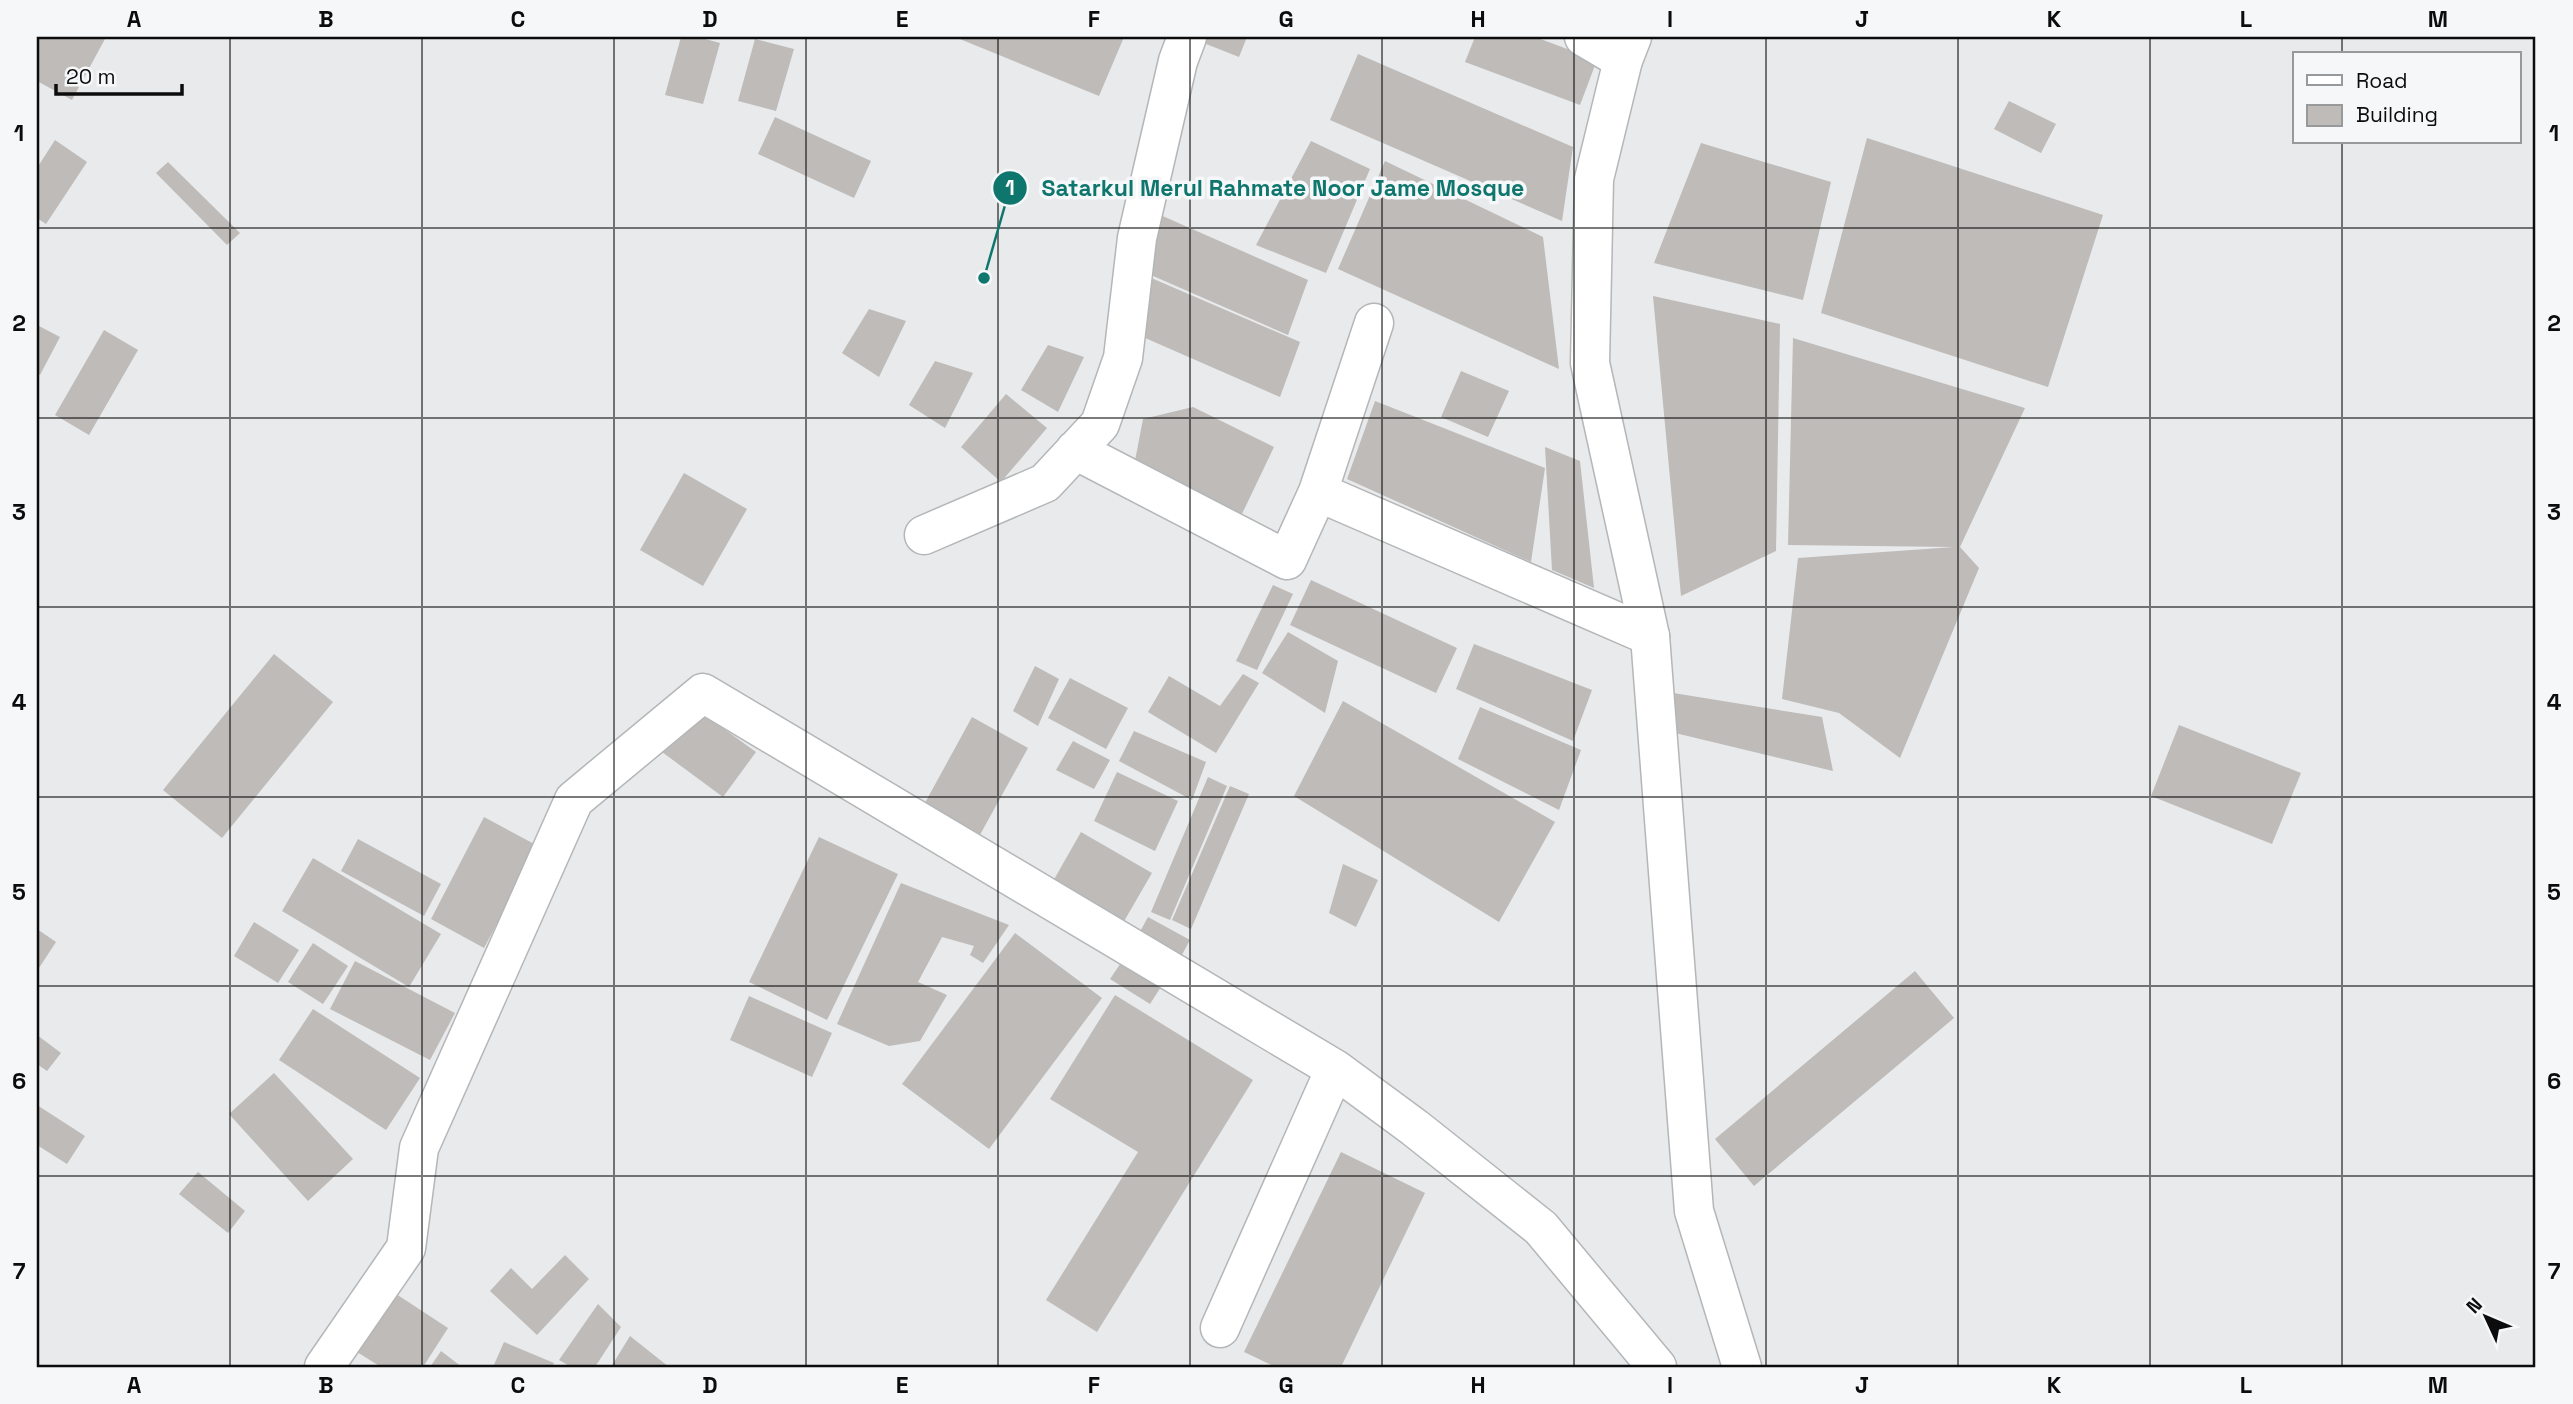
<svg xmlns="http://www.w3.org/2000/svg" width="2573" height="1404" font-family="'Space Grotesk',sans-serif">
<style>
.building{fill:#bebbb9}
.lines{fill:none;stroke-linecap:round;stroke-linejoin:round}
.minor-casing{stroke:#b4b6b8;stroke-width:41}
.tertiary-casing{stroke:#b4b6b8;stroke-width:41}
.minor{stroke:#fff;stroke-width:38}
.tertiary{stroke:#fff;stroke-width:38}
.grid{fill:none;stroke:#0c0c0d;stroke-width:2;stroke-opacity:0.55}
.leader{fill:none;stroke:#0f766e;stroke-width:2.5}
.callout-dot{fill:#0f766e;stroke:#f5f7f9;stroke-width:2.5}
.mark-label{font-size:21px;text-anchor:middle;font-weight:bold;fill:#fff}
.callout-label{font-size:23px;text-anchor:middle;font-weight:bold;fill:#0f766e;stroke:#f5f7f9;stroke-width:7;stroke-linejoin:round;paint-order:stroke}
.neatline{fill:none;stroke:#0c0c0d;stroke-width:2.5}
.grid-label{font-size:23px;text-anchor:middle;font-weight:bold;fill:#0c0c0d}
</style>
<rect width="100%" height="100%" fill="#e8eaec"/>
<path class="building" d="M37,37H106L72,100L37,81Z
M681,37H698L720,43L703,104L665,95Z
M955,37H1124L1099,96Z
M1198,37H1247L1239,57L1196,40Z
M1475,37H1535L1597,60L1580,105L1465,62Z
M755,39L794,49L776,111L738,101Z
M1358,54L1573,147L1562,221L1330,120Z
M2009,101L2056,124L2041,153L1994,129Z
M775,117L871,161L854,198L758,154Z
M1867,138L2103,215L2048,387L1821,313Z
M55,140L87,162L46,224L37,218V168Z
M1311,141L1370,169L1326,273L1256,245Z
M1701,143L1831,182L1803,300L1654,263Z
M1385,161L1543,237L1559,369L1338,269Z
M168,162L240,233L227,245L156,173Z
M1158,214L1308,280L1288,335L1144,272Z
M1149,277L1300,342L1280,397L1136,334Z
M1653,296L1780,324L1776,551L1681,596Z
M869,309L906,321L879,377L842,353Z
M37,325L60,337L40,375L37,373Z
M104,330L138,350L89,435L55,415Z
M1793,338L2025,408L1960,547L1979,568L1900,758L1839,713L1782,699L1798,558L1954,547L1788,545Z
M1048,345L1084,357L1058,412L1021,390Z
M935,361L973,373L945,428L909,405Z
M1461,371L1509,391L1488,437L1441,417Z
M1006,394L1047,428L1001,482L961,447Z
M1375,401L1545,468L1531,562L1347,479Z
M1193,407L1274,447L1241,516L1134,466L1143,419Z
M1545,447L1580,461L1594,588L1552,570Z
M684,473L747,509L703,586L640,550Z
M1311,580L1457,648L1436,693L1290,625Z
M1273,585L1293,594L1257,670L1236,661Z
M1288,632L1338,661L1325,713L1262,673Z
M1474,644L1592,690L1573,741L1456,689Z
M274,654L333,702L222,838L163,790Z
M1035,666L1059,679L1038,726L1013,711Z
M1243,674L1259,683L1216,753L1148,712L1169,676L1220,706Z
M1070,678L1128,708L1106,749L1048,718Z
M1667,692L1822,717L1833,771L1671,732Z
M1343,701L1555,822L1499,922L1294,796Z
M1480,707L1581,750L1559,810L1458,759Z
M695,708L756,752L723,797L662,752Z
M972,717L1028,748L976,842L920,812Z
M2179,725L2301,773L2272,844L2151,796Z
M1134,731L1206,762L1192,800L1119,761Z
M1073,741L1110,760L1094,789L1056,770Z
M1117,772L1178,801L1155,851L1094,821Z
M1208,777L1227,786L1170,920L1151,912Z
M1230,786L1249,794L1191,929L1172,920Z
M484,817L538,846L484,948L431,919Z
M1081,832L1152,873L1123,923L1052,883Z
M819,837L898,874L827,1020L749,982Z
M358,839L441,884L424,916L341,871Z
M313,858L441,934L409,987L282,911Z
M1343,864L1378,880L1356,927L1329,913Z
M901,883L1009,925L983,963L970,955L974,946L942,937L918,982L947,995L920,1041L889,1046L837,1024Z
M1148,917L1190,940L1178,962L1136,939Z
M254,922L299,950L278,983L234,956Z
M37,929L56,942L37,971Z
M1015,933L1102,998L989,1149L902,1084Z
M313,943L348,966L323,1004L288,982Z
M1127,954L1166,979L1150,1004L1110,979Z
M355,961L455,1013L430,1060L330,1009Z
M1915,971L1954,1018L1754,1186L1715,1139Z
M1115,995L1253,1080L1097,1332L1046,1300L1138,1152L1050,1099Z
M749,996L832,1033L812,1077L730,1040Z
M313,1009L420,1078L386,1130L279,1060Z
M37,1035L61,1053L47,1071L37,1064Z
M274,1073L353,1159L308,1201L229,1114Z
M37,1105L85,1136L67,1164L37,1145Z
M1341,1152L1425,1193L1341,1367H1276L1244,1352Z
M198,1172L245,1211L228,1233L179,1194Z
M565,1255L589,1279L537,1335L490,1291L511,1268L532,1289Z
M387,1288L448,1328L423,1367H381L349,1347Z
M598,1304L621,1327L595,1367H571L559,1360Z
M630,1336L669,1367H611Z
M504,1342L554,1363L552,1367H493Z
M441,1351L462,1367H430Z"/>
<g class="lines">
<g class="minor-casing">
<path id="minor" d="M1584,37L1623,60
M1075,450L1287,560L1318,492L1650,636
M1318,492L1374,323
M924,535L1045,483L1100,424L1123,358L1137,238L1178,61L1187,37
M1220,1328L1335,1069
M324,1367L406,1248L419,1148L574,800L703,693L1335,1069L1415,1128L1541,1228L1657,1367"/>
</g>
<g class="tertiary-casing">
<path id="tertiary" d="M1632,37L1623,60L1594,179L1590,363L1650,636L1694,1211L1742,1367"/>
</g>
<use href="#minor" class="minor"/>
<use href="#tertiary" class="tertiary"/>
</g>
<path class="grid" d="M230,37V1367M422,37V1367M614,37V1367M806,37V1367M998,37V1367M1190,37V1367M1382,37V1367M1574,37V1367M1766,37V1367M1958,37V1367M2150,37V1367M2342,37V54M2342,142V1367M37,228H2536M37,418H2536M37,607H2536M37,797H2536M37,986H2536M37,1176H2536"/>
<path class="leader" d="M984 278L1010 188"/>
<g class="callout-dot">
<circle cx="984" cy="278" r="7"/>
<circle cx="1010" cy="188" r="18"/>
</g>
<g class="mark-label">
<text x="1010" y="195">1</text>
</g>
<g class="callout-label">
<text x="1283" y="196">Satarkul Merul Rahmate Noor Jame Mosque</text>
</g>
<rect width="2573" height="1404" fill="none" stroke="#f5f7f9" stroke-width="77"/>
<rect x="2293" y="52" width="228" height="91" fill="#f5f7f9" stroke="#98999b" stroke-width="2"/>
<rect x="2307" y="75" width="35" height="10" fill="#ffffff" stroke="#98999b" stroke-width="2"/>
<text x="2356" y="88" font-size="21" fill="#0c0c0d">Road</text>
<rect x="2307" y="105" width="35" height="21" fill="#bebbb9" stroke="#98999b" stroke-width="2"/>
<text x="2356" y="122" font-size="21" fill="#0c0c0d">Building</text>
<g transform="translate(2486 1317) rotate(314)" stroke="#f5f7f9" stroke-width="5" paint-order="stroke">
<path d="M0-5L12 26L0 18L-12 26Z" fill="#0c0c0d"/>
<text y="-10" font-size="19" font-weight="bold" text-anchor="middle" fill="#0c0c0d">N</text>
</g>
<path d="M56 84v10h126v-10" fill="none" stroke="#0c0c0d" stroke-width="3.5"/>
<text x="66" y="84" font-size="21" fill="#0c0c0d" stroke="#f5f7f9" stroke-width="5" paint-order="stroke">20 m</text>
<rect x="38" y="38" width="2496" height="1328" class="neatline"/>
<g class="grid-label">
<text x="134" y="27">A</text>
<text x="326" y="27">B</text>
<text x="518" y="27">C</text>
<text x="710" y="27">D</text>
<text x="902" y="27">E</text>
<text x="1094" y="27">F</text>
<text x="1286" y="27">G</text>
<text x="1478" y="27">H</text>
<text x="1670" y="27">I</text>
<text x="1862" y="27">J</text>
<text x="2054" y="27">K</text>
<text x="2246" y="27">L</text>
<text x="2438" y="27">M</text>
<text x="19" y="141">1</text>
<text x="2554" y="141">1</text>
<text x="19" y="331">2</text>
<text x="2554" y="331">2</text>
<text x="19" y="520">3</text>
<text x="2554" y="520">3</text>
<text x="19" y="710">4</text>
<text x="2554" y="710">4</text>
<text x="19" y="900">5</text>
<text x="2554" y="900">5</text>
<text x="19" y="1089">6</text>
<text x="2554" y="1089">6</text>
<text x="19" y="1279">7</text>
<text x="2554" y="1279">7</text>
<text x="134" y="1393">A</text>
<text x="326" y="1393">B</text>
<text x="518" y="1393">C</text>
<text x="710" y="1393">D</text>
<text x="902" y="1393">E</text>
<text x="1094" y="1393">F</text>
<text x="1286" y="1393">G</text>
<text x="1478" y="1393">H</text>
<text x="1670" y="1393">I</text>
<text x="1862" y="1393">J</text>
<text x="2054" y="1393">K</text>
<text x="2246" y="1393">L</text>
<text x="2438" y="1393">M</text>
</g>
</svg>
